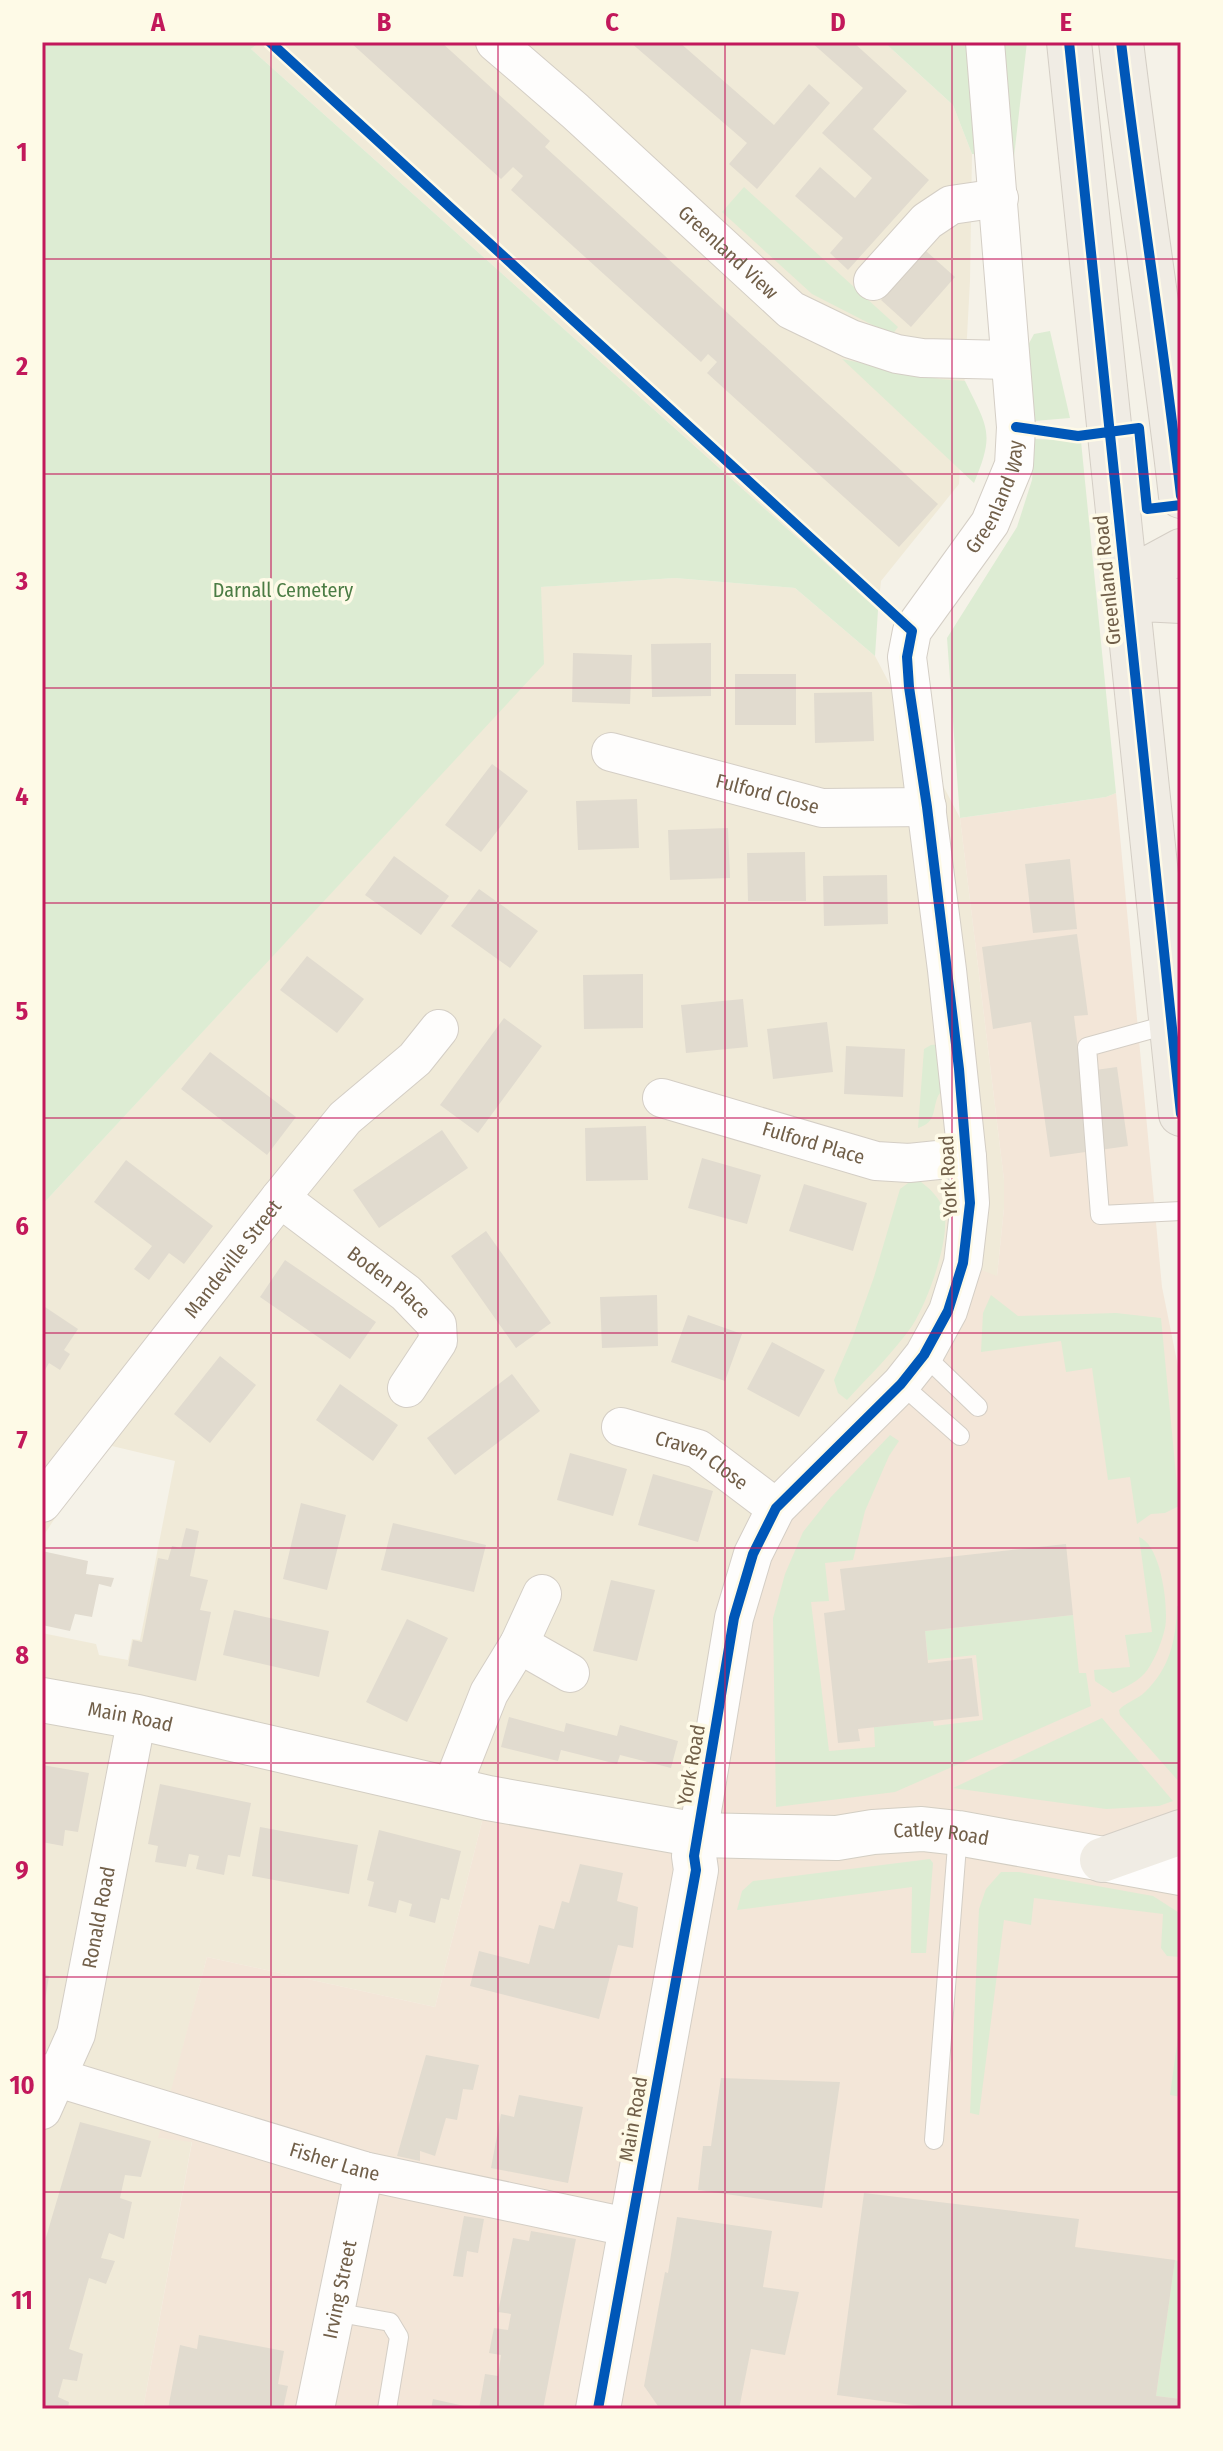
<svg xmlns="http://www.w3.org/2000/svg" width="1223" height="2451" font-family="'Fira Sans Condensed',sans-serif">
<style>
.residential{fill:#f0ead8}
.commercial{fill:#f3e6d8}
.green{fill:#ddecd3}
.building{fill:#e1dbcf}
.lines{fill:none;stroke-linecap:round;stroke-linejoin:round}
.service-casing{stroke:#d4cec5;stroke-width:20}
.minor-casing{stroke:#d4cec5;stroke-width:40}
.tertiary-casing{stroke:#d4cec5;stroke-width:46}
.secondary-casing{stroke:#d3cec3;stroke-width:46}
.trunk-casing{stroke:#d4cec5;stroke-width:46}
.service{stroke:#fefdfc;stroke-width:18}
.minor{stroke:#fefdfc;stroke-width:38}
.tertiary{stroke:#fefdfc;stroke-width:44}
.secondary{stroke:#fefdfc;stroke-width:44}
.trunk{stroke:#f0ece4;stroke-width:44}
.cycleway-casing{stroke:#fefae7;stroke-width:15}
.cycleway{stroke:#0057b8;stroke-width:10}
.grid{fill:none;stroke:#c2185b;stroke-width:2;stroke-opacity:0.55}
.labels{text-anchor:middle;stroke-width:7;stroke-linejoin:round;paint-order:stroke}
.street-label{font-size:20px;fill:#715f49;stroke:#fefae7}
.park-label{font-size:20px;fill:#4b7c44;stroke:#fefae7}
.neatline{fill:none;stroke:#c2185b;stroke-width:3}
.grid-label{font-size:26px;text-anchor:middle;font-weight:bold;fill:#c2185b}
</style>
<rect width="100%" height="100%" fill="#f5f2e8"/>
<path class="residential" d="M260,42H884L953,105L972,154L970,281L959,484L881,581L878,610L251,49Z
M675,578L795,588L875,656L960,818L1004,1180V1208L997,1276L698,1835L488,1798L435,2007L207,1957L159,2138L192,2141L143,2409H42V1633L96,1644L99,1655L128,1660L132,1639L140,1640L175,1461L112,1446L70,1495L42,1538V1205L543,664L540,587Z"/>
<path class="commercial" d="M1116,793L1162,1287L1181,1381V2409H143L192,2142L158,2138L207,1957L435,2007L488,1798L698,1834L753,1554L854,1428L963,1263L997,1276L1004,1208V1180L960,818L1106,797Z"/>
<path class="green" d="M42,42H260L251,49L878,610L875,656L795,588L675,578L541,587L544,664L42,1205Z
M884,42H1027L1014,157L972,154L953,105Z
M744,187L898,327L892,335L812,294L722,212Z
M1050,331L1070,418L1034,421L1027,347L1034,334Z
M842,359L939,379L965,381C988,428 995,433 974,483Z
M1035,439L1081,441L1116,793L1106,797L960,818L947,638L1017,527L1032,480Z
M941,1044L947,1085C944,1089 940,1092 938,1096C932,1110 937,1122 918,1128L924,1049L931,1045Z
M915,1178C927,1185 943,1200 945,1215C948,1245 928,1301 912,1326C893,1353 869,1376 847,1400L838,1393L834,1380L853,1336L874,1277L900,1189Z
M991,1295L1018,1316L1116,1313L1161,1318L1179,1506L1165,1513L1151,1514L1137,1524L1130,1477L1108,1480L1092,1368L1066,1372L1061,1341L981,1352L983,1313Z
M890,1435L899,1441L889,1456L865,1511L853,1560L825,1563L829,1601L811,1602L829,1751L875,1747L874,1727L933,1721L934,1726L983,1720L976,1655L928,1660L925,1631L1073,1615L1079,1673H1086L1091,1706L895,1792L776,1807L773,1618L785,1574L803,1532L830,1498Z
M1139,1537C1161,1545 1169,1607 1165,1628C1162,1641 1156,1657 1148,1669C1140,1681 1126,1687 1113,1693L1095,1681L1094,1670L1130,1667L1125,1635L1152,1632Z
M1177,1606H1181V1784L1120,1715L1119,1710C1126,1702 1137,1700 1145,1692C1170,1668 1176,1640 1177,1606Z
M1102,1718L1173,1801L1159,1806L1106,1809L953,1788Z
M930,1859L933,1863L926,1953H911L912,1887L737,1910L742,1891L753,1881Z
M1001,1872H1019L1153,1896L1181,1914V1957L1167,1956L1161,1948L1163,1914L1034,1898L1031,1925L1004,1920L979,2115L970,2113L979,1909L986,1889Z
M1181,2015V2097L1170,2095Z
M1175,2260L1181,2262V2399L1156,2396Z"/>
<path class="building" d="M350,42H441L550,141L545,147L938,504L899,547L707,373L717,362L708,354L701,362L511,190L523,176L513,167L501,179Z
M630,42H679L774,125L809,84L830,103L757,189L729,164L747,143Z
M811,42H853L907,91L873,129L929,180L848,270L830,253L843,238L795,196L820,167L855,198L872,178L822,133L863,88Z
M926,251L955,277L911,327L881,300Z
M711,643V696L652,697L651,644Z
M573,653L632,655L630,704L572,702Z
M735,674H796V725H735Z
M872,692L874,741L815,743L814,693Z
M492,764L528,791L481,852L445,825Z
M637,799L639,848L578,850L576,801Z
M728,828L730,878L670,880L668,830Z
M805,852L806,901H748L747,853Z
M394,856L449,896L421,935L365,895Z
M1070,859L1077,929L1033,933L1025,864Z
M887,875L888,924L824,926L823,876Z
M479,889L538,931L510,968L451,926Z
M1077,934L1088,1015L1074,1016L1081,1072L1117,1067L1128,1146L1050,1157L1031,1022L993,1029L982,947Z
M307,956L364,999L337,1033L280,990Z
M643,974V1028L584,1029L583,975Z
M743,999L748,1047L686,1053L681,1005Z
M504,1018L542,1046L478,1133L440,1105Z
M827,1022L833,1072L773,1079L767,1029Z
M846,1046L905,1049L903,1097L844,1094Z
M210,1052L296,1117L267,1155L181,1089Z
M646,1126L648,1180L586,1181L585,1128Z
M442,1130L468,1168L379,1228L353,1190Z
M702,1158L761,1175L747,1224L688,1208Z
M126,1160L213,1226L184,1264L169,1253L149,1280L134,1269L152,1246L94,1202Z
M804,1184L867,1203L853,1251L789,1231Z
M486,1231L551,1323L516,1348L451,1256Z
M285,1260L376,1322L350,1359L260,1297Z
M657,1295L658,1346L602,1348L600,1297Z
M42,1305L78,1329L64,1350L70,1354L60,1370L49,1363L42,1375Z
M688,1315L742,1334L725,1381L671,1362Z
M772,1342L825,1370L799,1417L747,1389Z
M220,1356L256,1385L210,1443L174,1414Z
M512,1374L540,1411L455,1475L427,1438Z
M340,1384L398,1425L373,1461L316,1420Z
M570,1453L627,1469L613,1516L557,1500Z
M653,1474L713,1491L698,1542L638,1525Z
M301,1503L346,1515L327,1590L283,1579Z
M393,1523L486,1545L474,1592L381,1570Z
M186,1528L199,1531L190,1576L208,1580L200,1610L211,1612L196,1681L128,1666L133,1640L142,1642L158,1558L168,1560L172,1546L181,1548Z
M1066,1544L1073,1615L925,1631L928,1663L972,1658L979,1716L858,1729L860,1741L838,1743L824,1613L845,1610L840,1569Z
M42,1551L88,1561L86,1574L114,1578L111,1587L99,1584L92,1617L75,1614L70,1631L42,1625Z
M611,1580L655,1590L637,1661L593,1651Z
M234,1610L329,1631L319,1677L223,1655Z
M407,1619L448,1638L407,1722L366,1702Z
M509,1717L564,1732L566,1723L617,1736L620,1725L678,1741L671,1768L620,1755L617,1764L561,1750L558,1761L501,1747Z
M42,1765L89,1773L78,1832L65,1830L63,1846L42,1842Z
M160,1784L251,1803L240,1857L228,1855L224,1875L196,1869L199,1856L189,1854L186,1867L155,1862L158,1846L148,1844Z
M260,1827L358,1845L349,1894L252,1876Z
M379,1830L461,1851L449,1900L441,1898L435,1923L409,1916L412,1904L399,1900L396,1913L368,1906L374,1882L367,1880Z
M580,1864L623,1873L617,1901L638,1907L633,1948L618,1945L599,2019L470,1986L479,1951L529,1964L539,1925L554,1929L562,1901L569,1903Z
M42,1973L49,1976L44,2007H42Z
M426,2055L479,2065L473,2090L463,2089L457,2120L446,2118L435,2156L420,2151V2161L397,2156Z
M721,2078L840,2082L822,2208L698,2190L703,2146H711Z
M519,2095L583,2107L568,2183L491,2168L501,2114L514,2117Z
M80,2122L151,2141L141,2177L125,2175L120,2198L132,2202L124,2239L109,2233L101,2258L115,2261L106,2284L89,2278L69,2349L83,2354L77,2381L63,2379L58,2397L69,2402L68,2409H42V2251Z
M864,2193L1079,2219L1075,2247L1175,2260L1156,2396L1181,2399V2409H942L837,2395Z
M464,2216L484,2219L478,2253L467,2251L463,2277L453,2276Z
M677,2217L772,2231L763,2287L799,2292L785,2355L751,2349L739,2409H660L644,2386L665,2272L668,2273Z
M531,2231L576,2239L543,2409H479L485,2374L498,2376L501,2355L489,2353L494,2328L508,2330L511,2314L498,2312L513,2238L529,2241Z
M199,2335L284,2351L278,2384L288,2386L283,2409H168L180,2345L197,2349Z
M433,2399L473,2408V2409H431Z"/>
<g class="lines">
<g class="service-casing">
<path id="service" d="M1170,1024L1087,1047L1100,1215L1181,1211
M924,1355L978,1407
M901,1384L960,1436
M934,2140L958,1833
M334,2312L390,2322L399,2337L387,2409"/>
</g>
<g class="minor-casing">
<g id="minor">
<path id="s1" d="M495,42L575,111L791,310L851,339L897,354L922,358L1010,360"/>
<path d="M873,281L927,221L951,205L999,198"/>
<path id="s2" d="M611,752L822,808L927,807"/>
<path id="s3" d="M662,1098L876,1161L909,1163L967,1157"/>
<path id="s4" d="M280,1198L406,1293L437,1325L438,1341L407,1388"/>
<path id="s5" d="M621,1427L698,1449L776,1508"/>
<path id="s6" d="M42,1503L280,1198L345,1118L415,1059L439,1029"/>
<path d="M519,1644L570,1673"/>
<path d="M451,1789L489,1693L519,1644L542,1594"/>
<path id="s7" d="M698,1835L734,1618L753,1554L776,1508L901,1384L924,1355L948,1311L963,1263L970,1203L967,1157L947,970L907,657L912,631L990,523L1014,465L1016,427L985,42"/>
<path id="s8" d="M42,2073L364,2171L632,2228"/>
<path id="s9" d="M42,2110L76,2034L137,1717"/>
<path id="s10" d="M315,2409L364,2171"/>
</g>
</g>
<g class="tertiary-casing">
<path id="tertiary" d="M598,2409L696,1870L694,1856L698,1835"/>
</g>
<g class="secondary-casing">
<g id="secondary">
<path id="s11" d="M42,1700L137,1717L488,1798L698,1835L837,1838L873,1832L922,1829L958,1833L1181,1873"/>
</g>
</g>
<g class="trunk-casing">
<path id="trunk" d="M1069,42L1181,1114
M1121,42C1139,194 1164,344 1181,496
M1125,587L1144,571L1181,551
M1125,587L1142,599L1181,601
M1102,1860L1181,1832"/>
</g>
<use href="#service" class="service"/>
<use href="#minor" class="minor"/>
<use href="#tertiary" class="tertiary"/>
<use href="#secondary" class="secondary"/>
<use href="#trunk" class="trunk"/>
<g class="cycleway-casing">
<path id="cycleway" d="M270,42L912,631L907,657L909,687L927,807L959,1069L970,1203L963,1263L948,1311L924,1355L901,1384L776,1508L753,1554L734,1618L694,1856L696,1870L598,2409
M1069,42L1181,1114
M1121,42C1139,194 1164,344 1181,496
M1016,427L1078,436L1139,428L1147,509L1181,505"/>
</g>
<use href="#cycleway" class="cycleway"/>
</g>
<path class="grid" d="M271,42V2409M498,42V2409M725,42V2409M952,42V2409M42,259H1181M42,474H1181M42,688H1181M42,903H1181M42,1118H1181M42,1333H1181M42,1548H1181M42,1763H1181M42,1977H1181M42,2192H1181"/>
<g class="labels">
<g class="street-label">
<text dy="7" stroke="none"><textPath href="#s1" startOffset="314">Greenland View</textPath></text>
<text dy="7" stroke="none"><textPath href="#s7" startOffset="1448">Greenland Way</textPath></text>
<text transform="translate(1107 580) rotate(-96)" y="7">Greenland Road</text>
<text dy="7" stroke="none"><textPath href="#s2" startOffset="162">Fulford Close</textPath></text>
<text dy="7" stroke="none"><textPath href="#s3" startOffset="158">Fulford Place</textPath></text>
<text transform="translate(948 1176) rotate(-93)" y="7">York Road</text>
<text dy="7" stroke="none"><textPath href="#s6" startOffset="310">Mandeville Street</textPath></text>
<text dy="7" stroke="none"><textPath href="#s4" startOffset="138">Boden Place</textPath></text>
<text dy="7" stroke="none"><textPath href="#s5" startOffset="88">Craven Close</textPath></text>
<text dy="7" stroke="none"><textPath href="#s11" startOffset="90">Main Road</textPath></text>
<text transform="translate(691 1765) rotate(-80)" y="7">York Road</text>
<text dy="7" stroke="none"><textPath href="#s11" startOffset="914">Catley Road</textPath></text>
<text dy="7" stroke="none"><textPath href="#s9" startOffset="202">Ronald Road</textPath></text>
<text transform="translate(633 2119) rotate(-80)" y="7">Main Road</text>
<text dy="7" stroke="none"><textPath href="#s8" startOffset="306">Fisher Lane</textPath></text>
<text dy="7" stroke="none"><textPath href="#s10" startOffset="122">Irving Street</textPath></text>
</g>
<g class="park-label">
<text x="283" y="597">Darnall Cemetery</text>
</g>
</g>
<rect width="1223" height="2451" fill="none" stroke="#fefae7" stroke-width="88"/>
<rect x="44" y="44" width="1135" height="2363" class="neatline"/>
<g class="grid-label">
<text x="158" y="31">A</text>
<text x="384" y="31">B</text>
<text x="612" y="31">C</text>
<text x="838" y="31">D</text>
<text x="1066" y="31">E</text>
<text x="22" y="161">1</text>
<text x="22" y="375">2</text>
<text x="22" y="590">3</text>
<text x="22" y="805">4</text>
<text x="22" y="1020">5</text>
<text x="22" y="1235">6</text>
<text x="22" y="1449">7</text>
<text x="22" y="1664">8</text>
<text x="22" y="1879">9</text>
<text x="22" y="2094">10</text>
<text x="22" y="2309">11</text>
</g>
</svg>
